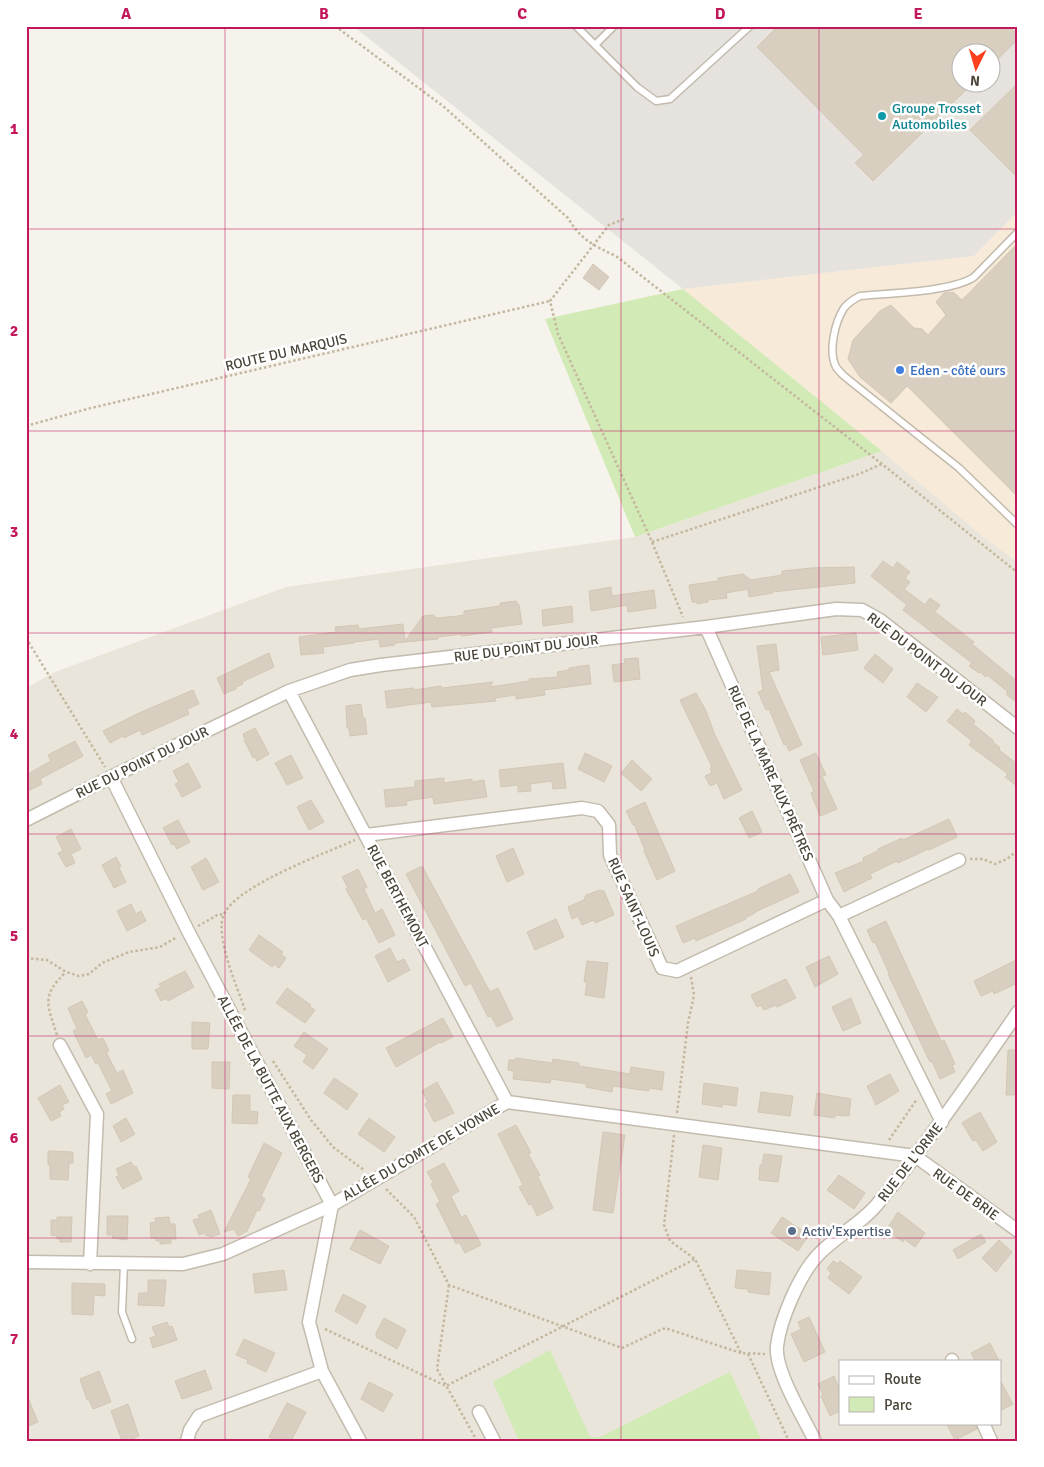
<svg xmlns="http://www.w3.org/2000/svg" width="1044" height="1467" font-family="Signika,sans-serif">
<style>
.residential{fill:#eae5da;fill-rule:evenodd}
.commercial{fill:#f7ead8}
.industrial{fill:#e6e2dd;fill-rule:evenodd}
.green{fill:#d2eab5}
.building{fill:#d8cfc1;stroke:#d3c7b4}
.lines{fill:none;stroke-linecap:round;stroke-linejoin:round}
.lane-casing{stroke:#c2bbae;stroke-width:9}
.street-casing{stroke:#c2bbae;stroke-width:15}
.path{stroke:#c4b79f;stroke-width:2.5;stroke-dasharray:2.5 2.5;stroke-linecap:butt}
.lane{stroke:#fff;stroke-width:6}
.street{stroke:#fff;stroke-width:12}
.grid{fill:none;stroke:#c2185b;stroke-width:1;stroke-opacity:0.55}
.culture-dot{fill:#0f9aa8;stroke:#fff;stroke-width:2}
.shop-dot{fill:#3f7fe0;stroke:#fff;stroke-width:2}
.service-dot{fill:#5c6f8a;stroke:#fff;stroke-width:2}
.labels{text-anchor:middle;stroke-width:5;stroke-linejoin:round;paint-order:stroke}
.culture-label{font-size:14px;fill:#0d838f;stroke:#fff;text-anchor:start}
.street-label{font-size:14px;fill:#4b4439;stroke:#fff}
.shop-label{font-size:14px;fill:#366cbe;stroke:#fff;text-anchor:start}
.service-label{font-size:14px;fill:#4e5e75;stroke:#fff;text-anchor:start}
.neatline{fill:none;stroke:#c2185b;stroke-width:2}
.grid-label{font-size:16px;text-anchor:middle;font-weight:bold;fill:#c2185b}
</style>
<rect width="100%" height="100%" fill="#f6f3ec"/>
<path class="residential" d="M882,451L986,539L1018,562V1441H26V688L55,672L286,587L635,537ZM840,1361H1000V1423H840Z"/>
<path class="commercial" d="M1018,211V562L986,539L882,451L683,289L974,256Z"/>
<path class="industrial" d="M353,26H1018V211L974,256L683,289ZM962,52H992V82H962Z"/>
<path class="green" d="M683,289L882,451L635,537L545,319Z
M550,1350L590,1437H600L730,1372L762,1441H519L493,1382Z"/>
<path class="building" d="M778,26H1009L1018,35V39L992,65V52H962V82H974L873,181L855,163L864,155L757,47Z
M1018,83V178L970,130Z
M1018,243V497L907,386L891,403L860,377L848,359L853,340L880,311L891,305L914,328L922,329L928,335L946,315L936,302L944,293L953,292L962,300Z
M593,264L609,277L599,290L583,278Z
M883,561L893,568L897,562L910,572L905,578L910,582L904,589L925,605L930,598L940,605L935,612L974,642L972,644L1018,682V703L1007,695V691L987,675L986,677L980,672L979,673L969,666L972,663L903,610L907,605L871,576Z
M854,567L855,583L772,592L773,593L749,597L748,589L726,593L727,598L708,600V602L697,604V602H692L689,585L718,581V578L743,574L751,580L782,575V571L811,568Z
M611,587L612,596L654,590L656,608L628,612L627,605L591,611L589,591Z
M516,601L519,605L522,624L491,628L492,632L461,636V634L438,637V639L395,643V645L380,647L379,639L354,642V643L323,647L324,653L301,655L299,637L336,632L335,627L358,625L359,629L403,624L405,641L423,616L433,615L437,618L458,616L464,615V611L500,606V603Z
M572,606L573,622L543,626L542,610Z
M856,633L858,650L823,655L821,637Z
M776,644L779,670L769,672L802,745L789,751L786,744L784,745L769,709L766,710L758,692L763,690L757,646Z
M269,653L274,667L242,682L243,684L236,687V689L224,694L217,678Z
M875,654L893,669L883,683L864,668Z
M638,658L640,679L614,682L612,665L625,663L624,659Z
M589,665L591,684L544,690L545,695L516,699V695L495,698L496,701L432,707L431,702L387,708L385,691L414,688V690L441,686L442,688L493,682L490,687L529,681V679L558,677L557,672L569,670V668Z
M917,683L938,697L926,712L907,697Z
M193,690L199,704L187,709L189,714L142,735L140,730L124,738L123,736L110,743L103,731L139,713Z
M696,693L706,711L715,735L742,790L724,799L717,783L710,786L705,776L712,773L710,768L712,767L680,700Z
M361,704L363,718H365L367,734L350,736L349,728H347L346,706Z
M957,709L963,714L965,712L975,721L973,724L994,741L993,742L1000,748L999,750L1016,763L1018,761V787L1005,777L1008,774L969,745L972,741L947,721Z
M255,728L269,754L257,761L255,757L253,758L244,740H245L243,734Z
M75,741L83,756L40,779L42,784L26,792V775L51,761L48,755Z
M585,753L612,766L604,782L578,769Z
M816,753L826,775L822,776L837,809L820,816L811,793L814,791L800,760Z
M291,755L303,778L287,785L275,763Z
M632,760L652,779L641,791L621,773Z
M188,763L201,787L182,797L175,784L179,782L173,771Z
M563,763L566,788L553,789L552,781L530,784L531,791L518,792V785L501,787L499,770Z
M444,778V783L472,779V782L484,780L487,797L434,804L433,797L406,801L407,805L386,807L384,790L415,787V781Z
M311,800L324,822L309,830L297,807Z
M645,802L675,871L657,880L644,851L645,850L634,824L633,825L626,811Z
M752,811L762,832L749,838L739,818Z
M949,819L957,837L929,850L928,849L898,863L897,861L870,874L872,878L844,892L835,873L864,861L863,858L879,850L878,849L902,838L903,840Z
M178,820L190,842L177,849L174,844L172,845L163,828Z
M71,829L81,849L71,854L75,863L66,867L58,853L63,851L56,837Z
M513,848L524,874L507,882L496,856Z
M116,857L121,866L119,868L126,882L114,888L102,865Z
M206,858L219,882L203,890L191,867Z
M422,866L490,992L498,988L513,1019L497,1027L491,1016L488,1017L471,983L465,986L406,874Z
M358,869L367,887L364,889L375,913L382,909L395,935L379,943L366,918L363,920L346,889L348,888L342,877Z
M790,874L799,892L755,912V913L745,918L746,919L696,941L695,938L683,943L676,926L758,891V889Z
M600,890L604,891L614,915L595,923L594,920L582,925L578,916L572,919L568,907L584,900L586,895Z
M131,904L136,914L141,911L146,921L127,931L117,911Z
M556,919L564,937L535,950L527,932Z
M886,921L941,1041L944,1040L955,1064L952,1065L955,1072L940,1079L932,1061L930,1062L888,974L889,973L875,942L873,943L867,930Z
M259,935L283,952L281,954L286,958L279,968L274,964L272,967L249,950Z
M390,948L397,962L404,959L410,970L388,982L375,956Z
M829,956L838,974L815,987L806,967Z
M1018,959V983L994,994L993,991L981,996L974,981Z
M587,961L608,963L604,998L585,995L587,982H584Z
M185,971L194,987L168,1001L166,998L161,1001L155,990L161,987L159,984Z
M786,979L796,998L777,1007L776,1005L764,1010L761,1005L757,1007L751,995Z
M287,988L311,1005L309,1006L315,1010L305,1023L276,1003Z
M851,998L861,1023L843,1031L832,1007Z
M82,1001L88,1012L85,1014L98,1040L103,1038L109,1051L106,1052L117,1073L123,1070L133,1093L111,1104L106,1094L112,1091L98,1063L96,1064L91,1055L86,1058L73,1031L77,1029L68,1008Z
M443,1018L453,1037L441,1043L440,1042L396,1067L386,1048Z
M192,1022L210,1023L208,1049H192Z
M304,1032L328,1049L313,1069L303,1062L307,1055L294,1046Z
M1008,1050H1018V1095H1006Z
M516,1058L552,1063L553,1059L579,1063V1066L630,1074L631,1067L664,1072L662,1090L649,1088V1091L613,1086L612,1092L586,1087L587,1084L551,1079L550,1083L513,1079L514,1071L508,1070L509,1060H515Z
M212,1062H230L229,1089L212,1088Z
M890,1074L899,1091L876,1105L867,1086Z
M334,1078L358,1094L347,1110L324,1093Z
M437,1082L454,1113L434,1122L425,1104L428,1102L422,1091Z
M704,1083L738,1088L736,1106L723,1104L722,1107L702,1104Z
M60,1085L69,1102L62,1105L64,1109L59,1112L61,1116L51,1121L38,1098Z
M761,1092L793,1096L790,1116L758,1112Z
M817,1093L851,1099L849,1116L835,1115V1118L814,1115Z
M233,1095H250V1111L258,1112L257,1124L232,1123Z
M980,1112L997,1142L983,1151L976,1140L973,1141L962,1123Z
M126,1118L135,1134L121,1142L113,1126Z
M369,1118L395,1137L384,1152L358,1134Z
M516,1125L531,1153L528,1154L540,1175L538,1177L553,1208L537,1216L532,1204L529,1205L519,1187L523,1185L498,1134Z
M603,1132L625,1135L613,1213L593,1210Z
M264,1143L282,1153L261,1196L265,1199L259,1211L257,1210L247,1231L238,1236L234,1229L224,1232L251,1179L248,1177Z
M703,1145L722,1148L718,1180L699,1177Z
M48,1151L73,1152V1163H69L68,1180L50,1179V1165H48Z
M764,1154L782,1156L778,1182L759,1180L760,1165H762Z
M131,1162L134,1167L136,1166L142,1179L123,1189L116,1177L119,1175L116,1169Z
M444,1163L459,1191L451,1196L461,1217L466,1215L481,1245L465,1253L459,1242L456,1244L436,1204L440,1202L431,1184L433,1182L427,1172Z
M839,1175L865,1193L854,1209L827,1190Z
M211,1210L220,1234L210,1237L209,1235L206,1236L205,1233L199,1235L193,1220L200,1218L198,1215Z
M898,1212L925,1233L915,1247L904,1239L903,1242L886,1230Z
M107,1216H128L127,1240L112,1238L113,1235H107Z
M57,1217H72L71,1242H60V1239H57V1236L51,1235V1220H57Z
M169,1217L170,1224H175L176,1239H171V1243L160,1244V1241H156V1238H151L150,1223L156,1222L155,1218Z
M782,1217L809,1235L798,1251L771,1233Z
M360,1230L389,1246L380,1264L350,1249Z
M981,1234L986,1242L958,1259L953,1250Z
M999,1240L1012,1252L996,1272L982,1258Z
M833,1261L838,1264L840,1261L862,1277L849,1294L828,1278L831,1273L827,1269Z
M284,1270L287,1290L255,1293L253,1274Z
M737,1270L771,1273L769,1295L748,1292V1289L735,1288Z
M148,1280H166L164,1306L138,1305L139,1293H148Z
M72,1283L105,1284V1296L94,1295L93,1315L72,1314Z
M343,1294L366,1306L357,1324L335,1311Z
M809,1317L825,1352L804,1362L791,1334L801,1329L798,1322Z
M384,1318L406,1330L397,1349L376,1337V1333Z
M167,1322L169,1327L172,1326L177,1340L153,1348L150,1338L156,1336L152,1327Z
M244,1339L275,1353L266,1372L247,1363L248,1360L236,1355Z
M990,1343L999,1361H975L971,1353Z
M205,1370L212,1389L182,1399L175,1381Z
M99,1371L111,1402L93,1409L89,1400H87L80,1379Z
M834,1376L840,1390V1411L830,1416L821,1396L823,1395L818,1384Z
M1000,1380L1013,1404L1000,1411Z
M369,1382L393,1394L383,1412L361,1399Z
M26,1393L38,1422L26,1427Z
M287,1403L306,1412L291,1441H277L269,1437Z
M128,1404L139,1436L127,1441H122L111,1411Z
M946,1423H975L977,1429L955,1440Z"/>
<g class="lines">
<g class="lane-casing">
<path id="lane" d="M576,26L637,87L656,101L670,99L750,26
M595,45L614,26
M1018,232L974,277C952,292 888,293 860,296C854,299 848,303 844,308C835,322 828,351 836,367C838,370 842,374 844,376L959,468L1018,525
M124,1264L122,1312L132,1339"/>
</g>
<g class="street-casing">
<path id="street" d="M706,627L827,900L839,916L942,1122
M289,691L507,1102
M111,777L188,931L332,1205L309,1322L322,1371L360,1441
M26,820L111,777L289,691L350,670L381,665L706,627L836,609L862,610L880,620L1018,728
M366,835L582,808L598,811L609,825L610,855L662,968L677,971L827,900
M839,916L959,860
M60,1045L97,1114L90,1264
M26,1262L183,1264L223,1254L332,1205L507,1102L915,1156L1018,1231
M952,1360V1361
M479,1412L494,1441
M983,1423L991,1441
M187,1441L190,1430L199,1416L322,1371
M815,1441C804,1418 774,1370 777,1346C780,1320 800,1273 819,1254C836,1236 865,1221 879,1202C929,1141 973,1077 1018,1012"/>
</g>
<path class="path" d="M335,26L443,106L568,218C580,239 594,246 616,256L882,464L1018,573
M624,219L609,225L550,301L558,334L652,542L683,617
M26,426L91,408L550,301
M652,542L859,474L882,464
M26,638L105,767
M970,859H983L995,864L1007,859L1018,850
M198,926L219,914L224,915
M26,958L47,960L66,972L79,976L89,974L102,963L129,952L160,947L177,937
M245,1010C238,989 214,935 224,914C238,885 324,854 355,840
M57,1035C47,1004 41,996 66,972
M273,1061L311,1120L333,1147L364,1170
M677,1113L688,1023L694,995L691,977
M674,1135L664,1225L670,1241L695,1259L741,1353L765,1354
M889,1140L917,1099
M386,1189L414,1217L449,1285L622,1348L665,1328L741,1353
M449,1285L437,1369L477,1441
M325,1329L446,1386L695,1259
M748,1354L789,1441"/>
<use href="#lane" class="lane"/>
<use href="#street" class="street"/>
</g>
<path class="grid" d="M225,26V1441M423,26V1441M621,26V1441M819,26V1441M26,229H1018M26,431H1018M26,633H1018M26,834H1018M26,1036H1018M26,1238H1018"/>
<circle class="culture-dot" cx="882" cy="116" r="5"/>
<circle class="shop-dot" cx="900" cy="370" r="5"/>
<circle class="service-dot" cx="792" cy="1231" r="5"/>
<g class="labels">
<g class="culture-label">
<text x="892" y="113">Groupe Trosset<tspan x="892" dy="16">Automobiles</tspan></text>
</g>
<g class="street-label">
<text transform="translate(286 352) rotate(-13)" y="5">ROUTE DU MARQUIS</text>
<text transform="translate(526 648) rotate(-7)" y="5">RUE DU POINT DU JOUR</text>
<text transform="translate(927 659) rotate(37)" y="5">RUE DU POINT DU JOUR</text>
<text transform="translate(142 762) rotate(-26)" y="5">RUE DU POINT DU JOUR</text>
<text transform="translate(771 773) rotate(66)" y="5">RUE DE LA MARE AUX PRÊTRES</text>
<text transform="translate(398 896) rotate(62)" y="5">RUE BERTHEMONT</text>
<text transform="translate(634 907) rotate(66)" y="5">RUE SAINT-LOUIS</text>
<text transform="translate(271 1089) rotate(62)" y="5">ALLÉE DE LA BUTTE AUX BERGERS</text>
<text transform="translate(421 1152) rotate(-30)" y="5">ALLÉE DU COMTE DE LYONNE</text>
<text transform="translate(910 1162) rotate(-52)" y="5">RUE DE L'ORME</text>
<text transform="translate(966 1194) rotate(36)" y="5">RUE DE BRIE</text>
</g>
<g class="shop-label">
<text x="910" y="375">Eden - côté ours</text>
</g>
<g class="service-label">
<text x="802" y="1236">Activ'Expertise</text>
</g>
</g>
<rect width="1044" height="1467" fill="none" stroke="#ffffff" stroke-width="55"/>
<rect x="839" y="1360" width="162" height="65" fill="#ffffff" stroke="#b7b4b0"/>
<rect x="849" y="1376" width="25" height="8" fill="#ffffff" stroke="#b7b4b0"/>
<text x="884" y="1384" font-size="15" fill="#4b4439">Route</text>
<rect x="849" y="1397" width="25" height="15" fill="#d2eab5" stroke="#b7b4b0"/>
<text x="884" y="1410" font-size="15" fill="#4b4439">Parc</text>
<g transform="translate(976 68) rotate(185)"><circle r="24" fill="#ffffff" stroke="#b7b4b0"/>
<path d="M0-4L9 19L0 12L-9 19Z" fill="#fc3f1d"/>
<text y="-8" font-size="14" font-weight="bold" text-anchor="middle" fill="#4b4439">N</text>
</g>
<rect x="28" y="28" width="988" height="1412" class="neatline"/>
<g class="grid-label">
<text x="126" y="19">A</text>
<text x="324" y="19">B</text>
<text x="522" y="19">C</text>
<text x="720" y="19">D</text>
<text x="918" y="19">E</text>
<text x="14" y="134">1</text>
<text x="14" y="336">2</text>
<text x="14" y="537">3</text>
<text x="14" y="739">4</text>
<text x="14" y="941">5</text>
<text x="14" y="1143">6</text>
<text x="14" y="1344">7</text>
</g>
</svg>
